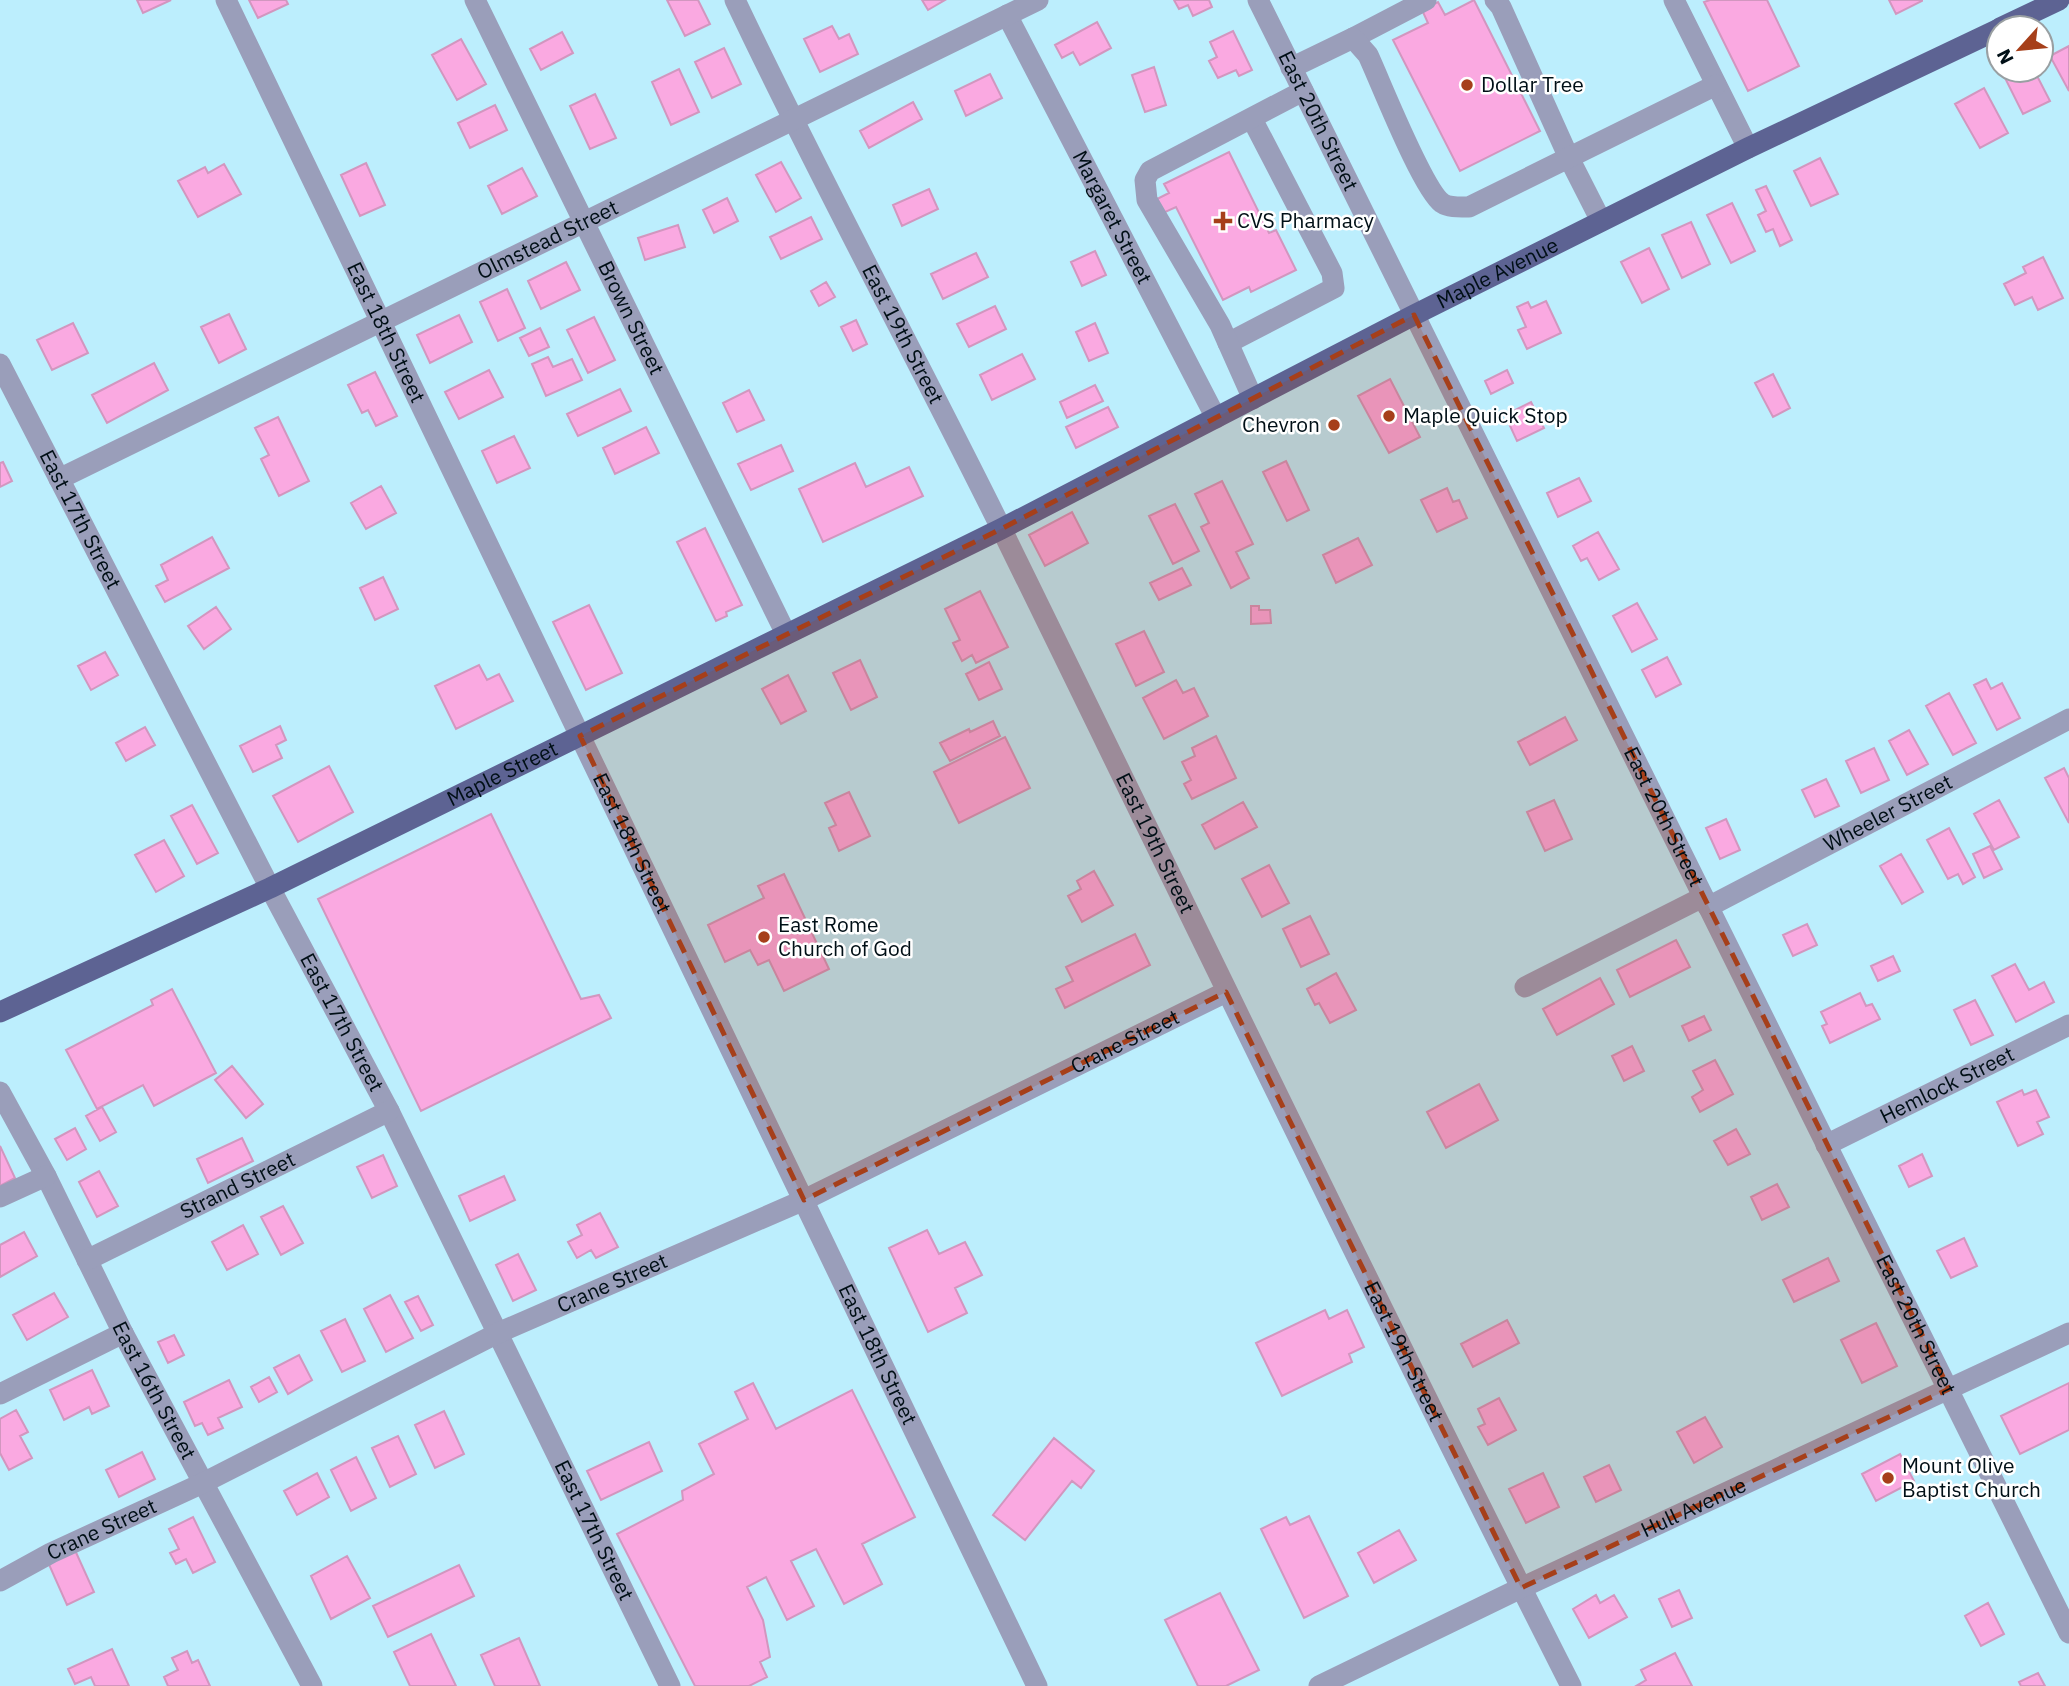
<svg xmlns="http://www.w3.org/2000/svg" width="2069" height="1686" font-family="'IBM Plex Sans',sans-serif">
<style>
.building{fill:#faa9e1;stroke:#d296bf;stroke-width:2}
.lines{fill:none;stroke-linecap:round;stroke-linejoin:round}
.minor{stroke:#9a9eba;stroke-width:21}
.major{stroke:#5d6393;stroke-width:21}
.marked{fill:#a63f1a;fill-opacity:0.2;stroke:#a63f1a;stroke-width:5;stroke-dasharray:14 9;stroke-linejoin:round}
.poi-dot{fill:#a63f1a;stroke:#fff;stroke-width:2.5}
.labels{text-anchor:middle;stroke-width:5;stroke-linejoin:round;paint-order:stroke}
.poi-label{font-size:21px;fill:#000f16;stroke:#fff;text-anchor:start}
.street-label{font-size:21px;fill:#000f16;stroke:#fff}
</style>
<rect width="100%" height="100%" fill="#bceefd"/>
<path class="building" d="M137,0H171L143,13Z
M249,0H286L288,4L258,18Z
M667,0H698L710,24L685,36Z
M922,0H945L928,10Z
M1174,0H1209L1212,7L1193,16L1188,5L1179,9Z
M1474,0L1540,131L1460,171L1393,40L1428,23L1422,10L1438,2L1445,15Z
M1710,0H1767L1799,66L1748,91L1704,2Z
M1889,0H1922V1L1896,14Z
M1097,22L1111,48L1080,65L1073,52L1062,58L1055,45Z
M832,26L839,39L849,34L858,54L820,72L804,39Z
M1233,31L1252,70L1239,76L1236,70L1218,78L1209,61L1217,57L1210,42Z
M562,32L573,53L541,70L530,49Z
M461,39L486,84L457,100L432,55Z
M2069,46V91L2050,56Z
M724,48L741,84L712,98L695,62Z
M1154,67L1166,105L1145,112L1132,75Z
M679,69L699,112L671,125L652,82Z
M2021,70H2034L2050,101L2023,114L2005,78Z
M990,74L1002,98L966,116L955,91Z
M1984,88L2008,133L1980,148L1955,104Z
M595,94L616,138L590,149L570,106Z
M913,102L922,119L869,148L860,131Z
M495,105L507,130L470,148L458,123Z
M1229,152L1269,233L1276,230L1296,270L1251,292L1249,287L1223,300L1176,207L1163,213L1157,199L1169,193L1164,184Z
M1820,158L1838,194L1811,206L1794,171Z
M781,162L801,198L776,212L756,175Z
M366,163L385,205L360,216L341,175Z
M224,164L241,194L198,217L178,181L205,167L208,173Z
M522,168L537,196L502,214L488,186Z
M1766,186L1792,240L1780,246L1773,229L1766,232L1758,215L1766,211L1756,190Z
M929,189L938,209L902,226L893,205Z
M727,198L738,221L714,233L703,210Z
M1732,203L1755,251L1731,263L1707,215Z
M811,217L822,239L781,259L770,237Z
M1691,222L1710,264L1682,278L1662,235Z
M678,225L685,247L645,260L638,238Z
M1649,248L1669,289L1642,303L1621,262Z
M1095,251L1106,275L1082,286L1071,262Z
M976,253L988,277L943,299L931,274Z
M2043,257L2063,298L2038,310L2032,297L2015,305L2004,284L2026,273L2023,267Z
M566,262L580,290L541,309L528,281Z
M826,282L835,297L819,306L811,291Z
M507,289L525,328L498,341L480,302Z
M1546,301L1561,333L1527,349L1518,330L1526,327L1517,307L1528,302L1531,308Z
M995,306L1006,329L969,347L957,324Z
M229,314L246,349L219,363L201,327Z
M459,315L472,342L430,363L417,335Z
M594,317L615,360L588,373L567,330Z
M856,320L867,344L853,351L841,327Z
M73,323L88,353L52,370L37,340Z
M1095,323L1108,353L1089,361L1076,332Z
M540,328L549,347L529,356L520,338Z
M1022,354L1035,379L992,400L980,375Z
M548,357L553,367L572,359L582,380L546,396L532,364Z
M154,363L168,390L107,423L92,395Z
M489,370L503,397L459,419L445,392Z
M1507,370L1513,383L1491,394L1485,381Z
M375,372L397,416L376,426L368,410L362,413L348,385Z
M1773,374L1790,408L1773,417L1755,383Z
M1390,379L1420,437L1389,453L1358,396Z
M1095,385L1103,401L1067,418L1060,402Z
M620,389L631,411L578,436L567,414Z
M749,390L764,420L737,432L723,403Z
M1531,402L1544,428L1517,441L1505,415Z
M1108,407L1118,427L1076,448L1066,427Z
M278,417L309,481L279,496L261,459L269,455L255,428Z
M646,427L659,453L615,474L603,448Z
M514,436L530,468L497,483L482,451Z
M781,445L793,471L751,490L738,464Z
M1286,461L1309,510L1287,521L1263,472Z
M3,462L12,481L0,487V463Z
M855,463L866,487L909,467L923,496L823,542L799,489Z
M1579,478L1591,501L1558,517L1547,493Z
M1222,481L1253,544L1236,552L1249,578L1231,588L1201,527L1209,523L1195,494Z
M381,486L396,513L366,529L351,503Z
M1447,488L1453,502L1459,500L1467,518L1437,532L1421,500Z
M1175,504L1199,551L1173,564L1149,516Z
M1072,512L1088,543L1045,566L1029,535Z
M705,528L742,605L726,612L727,616L716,621L677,542Z
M1598,532L1619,569L1599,580L1587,558L1581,561L1573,546Z
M212,537L229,568L165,602L156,586L168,580L161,565Z
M1358,538L1372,565L1336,583L1323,555Z
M1182,568L1191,585L1159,600L1150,583Z
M383,577L398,609L375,620L360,588Z
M980,591L1008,647L976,663L972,655L962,661L953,643L960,640L945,609Z
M1637,603L1657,639L1632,652L1613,616Z
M589,605L622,673L586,690L553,622Z
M1251,606H1259V610H1270L1271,623L1251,624Z
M216,607L231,629L204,649L188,626Z
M1144,631L1164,672L1136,686L1116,644Z
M105,652L118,675L91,690L78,666Z
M1667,657L1681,684L1656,697L1642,670Z
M860,660L877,697L851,710L833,673Z
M989,662L1002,689L979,700L966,674Z
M479,665L487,680L499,674L513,701L456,729L435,686Z
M788,675L806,711L781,724L762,689Z
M1986,679L1991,689L2002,683L2020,718L1997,730L1974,685Z
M1176,680L1183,693L1194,688L1208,716L1164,739L1143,698Z
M1949,693L1976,743L1953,755L1926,706Z
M1565,717L1577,740L1530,765L1518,742Z
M993,721L1000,736L950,761L940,743L969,729L970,732Z
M280,726L286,740L276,745L282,758L253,772L240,746Z
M145,727L155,745L126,761L116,743Z
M1909,730L1928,764L1907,775L1889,741Z
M1216,736L1236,778L1192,799L1184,784L1191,780L1182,762L1195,756L1192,748Z
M1005,737L1030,788L959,823L934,772Z
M1874,748L1889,780L1861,793L1846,761Z
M329,766L353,812L298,842L273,796Z
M2064,768L2069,778V823L2045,778Z
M1826,779L1839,806L1815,817L1802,790Z
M849,792L870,836L839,851L829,828L836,825L825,803Z
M1554,800L1572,839L1545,851L1527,812Z
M1999,800L2019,837L1994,850L1974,814Z
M1243,802L1257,827L1215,849L1202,825Z
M192,805L218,853L197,864L171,816Z
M491,814L581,999L599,995L611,1018L421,1111L318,899Z
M1726,819L1740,850L1720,859L1706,828Z
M1949,828L1975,877L1963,884L1958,874L1948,879L1927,840Z
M164,840L184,876L156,892L135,855Z
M1990,846L2002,869L1984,878L1973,854Z
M1901,854L1923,892L1902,904L1880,866Z
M1269,865L1289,903L1262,917L1242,879Z
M1094,871L1113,905L1082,922L1068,896L1081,889L1077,881Z
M784,874L829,969L784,991L769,960L758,965L750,950L725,962L708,925L764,898L758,886Z
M1310,916L1329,954L1301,967L1283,929Z
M1807,924L1817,945L1793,956L1783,935Z
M1135,934L1150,965L1065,1008L1056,989L1073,981L1066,967Z
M1676,940L1690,967L1630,997L1617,970Z
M1893,956L1900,971L1878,981L1871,966Z
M2015,964L2029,990L2044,982L2054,1002L2016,1022L1992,976Z
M1336,973L1356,1010L1330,1023L1319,1003L1315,1005L1307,989Z
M1600,978L1614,1004L1557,1035L1543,1009Z
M172,989L216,1073L154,1106L143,1085L97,1109L66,1050L153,1005L151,1000Z
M1860,993L1866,1006L1872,1004L1880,1019L1830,1043L1822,1026L1827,1024L1821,1012Z
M1975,1000L1993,1035L1971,1045L1954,1010Z
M1704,1016L1711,1030L1689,1041L1682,1026Z
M1632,1046L1644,1071L1624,1081L1612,1056Z
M1715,1060L1733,1094L1700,1112L1692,1097L1703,1090L1693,1071Z
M232,1066L263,1104L246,1118L215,1080Z
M1479,1084L1498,1120L1446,1148L1427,1112Z
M2022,1090L2024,1095L2036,1090L2049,1117L2037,1122L2043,1134L2018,1146L1997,1102Z
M102,1107L116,1132L100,1141L86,1116Z
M75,1128L86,1149L67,1160L55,1139Z
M1736,1129L1750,1154L1728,1165L1714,1141Z
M242,1138L253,1161L208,1183L197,1159Z
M0,1146L15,1178L0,1186Z
M1922,1154L1932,1176L1909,1187L1899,1166Z
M383,1155L397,1186L372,1198L357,1167Z
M99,1171L118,1206L97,1217L79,1182Z
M504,1176L515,1200L470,1221L459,1196Z
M1777,1184L1789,1207L1762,1220L1751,1197Z
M283,1206L303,1243L281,1255L261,1217Z
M600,1213L618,1247L596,1258L591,1250L577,1258L568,1242L582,1235L577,1225Z
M243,1225L258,1254L227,1270L212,1242Z
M927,1230L939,1254L965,1242L982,1275L955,1288L967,1313L928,1332L889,1248Z
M24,1232L37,1256L0,1277V1245Z
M1964,1238L1977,1266L1951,1278L1937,1251Z
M518,1254L536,1290L513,1301L496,1265Z
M1828,1258L1839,1281L1794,1302L1783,1280Z
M54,1293L68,1317L27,1340L13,1315Z
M390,1295L413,1338L386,1352L364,1309Z
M418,1296L433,1325L421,1331L405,1302Z
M1325,1310L1329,1319L1347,1310L1364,1347L1349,1354L1352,1362L1282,1396L1256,1343Z
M345,1319L365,1361L342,1372L321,1331Z
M1507,1320L1519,1343L1473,1367L1461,1344Z
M1876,1323L1897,1366L1862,1383L1841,1340Z
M174,1335L184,1355L168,1363L158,1342Z
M299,1355L312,1380L288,1394L274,1368Z
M92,1370L109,1406L92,1414L89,1407L64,1420L50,1390Z
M269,1377L277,1392L259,1402L251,1387Z
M229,1380L242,1407L218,1418L223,1428L208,1435L202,1423L195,1426L184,1402Z
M753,1383L776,1429L852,1390L915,1517L862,1544L882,1584L844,1604L816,1549L791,1561L814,1606L787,1620L766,1577L747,1587L763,1620L770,1657L760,1662L767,1677L749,1686H695L617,1534L683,1500L682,1491L714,1474L699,1444L748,1419L735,1392Z
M2069,1383V1430L2020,1454L2001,1416Z
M1499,1398L1516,1430L1488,1445L1478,1427L1485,1424L1478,1409Z
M16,1410L28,1432L20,1436L32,1458L9,1470L0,1453V1419Z
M444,1411L464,1454L435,1468L415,1425Z
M1705,1417L1722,1447L1694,1463L1677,1432Z
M398,1436L416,1474L390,1487L372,1448Z
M1054,1438L1094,1471L1081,1488L1072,1481L1025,1540L993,1515Z
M649,1442L662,1471L601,1500L587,1471Z
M142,1452L155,1479L119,1497L106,1470Z
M1900,1454L1914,1481L1876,1501L1862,1474Z
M356,1457L376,1498L351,1511L331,1470Z
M1609,1465L1621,1490L1596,1502L1584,1477Z
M317,1473L329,1497L297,1515L284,1491Z
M1543,1473L1559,1507L1526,1523L1509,1489Z
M1309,1516L1348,1596L1304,1618L1261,1529L1286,1517L1290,1525Z
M193,1517L215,1562L193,1573L186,1559L176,1564L170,1553L179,1549L169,1529Z
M1399,1530L1416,1560L1374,1583L1358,1553Z
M74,1548L94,1592L67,1605L47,1560Z
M347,1556L370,1598L331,1619L311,1576Z
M459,1565L474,1596L388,1637L373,1606Z
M1679,1590L1692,1618L1672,1627L1659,1599Z
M1220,1593L1259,1670L1226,1686H1198L1165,1620Z
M1596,1595L1600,1603L1614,1595L1627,1617L1589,1638L1573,1609Z
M1988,1603L2004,1634L1981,1646L1965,1616Z
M431,1634L456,1686H410L394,1652Z
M519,1638L540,1686H495L481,1655Z
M112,1649L129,1686H95L91,1677L75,1684L68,1669Z
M187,1651L192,1663L198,1660L210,1686H168L164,1677L178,1670L172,1658Z
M1675,1653L1692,1686H1636L1646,1680L1641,1670Z
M2038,1673L2045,1686H2021L2019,1682Z"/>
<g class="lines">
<g class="minor">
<path id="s1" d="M226,0L1037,1686"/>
<path id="s2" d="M475,0L786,634"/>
<path id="s3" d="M735,0C820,180 915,354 1003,532C1192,917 1377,1304 1571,1686"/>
<path id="s4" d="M1258,0L2069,1633"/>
<path d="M1495,0L1501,7L1569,158L1601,221"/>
<path d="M1674,0L1748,148"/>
<path id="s5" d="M1007,15L1216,418"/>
<path d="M1353,38L1426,0"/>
<path d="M1291,68L1353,38L1368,55C1381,83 1422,188 1442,203C1449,208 1461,207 1469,207L1716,85"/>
<path d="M1228,343L1334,288L1332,273L1252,119"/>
<path id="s6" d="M0,364L270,888L389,1111L670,1686"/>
<path d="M1253,399L1220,325L1147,200L1145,180L1150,171L1303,91"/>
<path id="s7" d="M59,479L1038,0"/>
<path id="s8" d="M1708,907L2069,719"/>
<path d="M1525,987L1703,897"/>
<path id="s9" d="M0,1092L46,1176L123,1333L312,1686"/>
<path id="s10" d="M1826,1145L2069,1025"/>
<path d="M0,1197L46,1176"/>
<path id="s11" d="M87,1260L389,1111"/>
<path d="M0,1394L123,1333"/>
<path id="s12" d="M0,1581L51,1553L203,1483L498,1333L804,1200L1226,992"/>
<path id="s13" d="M1319,1686L1521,1588L2069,1333"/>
</g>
<g class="major">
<path d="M2000,28L2059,0"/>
<path id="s14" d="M0,1012L270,888L1001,529L1414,315L1748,148L1999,29"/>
</g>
</g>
<path class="marked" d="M1414,315L1949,1389L1521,1588L1226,992L804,1200L580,736L1001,529Z"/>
<g class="poi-dot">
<circle cx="1467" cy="85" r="7"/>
<path d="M1219.5 210.5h7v7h7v7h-7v7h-7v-7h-7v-7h7z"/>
<circle cx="1389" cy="416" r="7"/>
<circle cx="1334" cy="425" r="7"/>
<circle cx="764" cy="937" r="7"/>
<circle cx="1888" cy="1478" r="7"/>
</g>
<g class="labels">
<g class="poi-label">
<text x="1481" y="92">Dollar Tree</text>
<text x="1237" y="228">CVS Pharmacy</text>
<text x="1403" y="423">Maple Quick Stop</text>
<text x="1320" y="432" text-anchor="end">Chevron</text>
<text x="778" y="932">East Rome<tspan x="778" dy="24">Church of God</tspan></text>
<text x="1902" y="1473">Mount Olive<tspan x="1902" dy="24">Baptist Church</tspan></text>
</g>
<g class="street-label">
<text dy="7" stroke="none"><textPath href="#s4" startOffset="135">East 20th Street</textPath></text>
<text dy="7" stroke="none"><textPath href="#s5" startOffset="228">Margaret Street</textPath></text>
<text dy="7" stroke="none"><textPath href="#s7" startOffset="544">Olmstead Street</textPath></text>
<text dy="7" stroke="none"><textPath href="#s14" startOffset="1670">Maple Avenue</textPath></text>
<text dy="7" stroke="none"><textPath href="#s2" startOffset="354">Brown Street</textPath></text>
<text dy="7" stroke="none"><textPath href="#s1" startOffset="369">East 18th Street</textPath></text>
<text dy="7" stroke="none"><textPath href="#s3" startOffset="374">East 19th Street</textPath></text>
<text dy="7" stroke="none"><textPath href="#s6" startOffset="175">East 17th Street</textPath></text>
<text dy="7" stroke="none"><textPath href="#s14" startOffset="556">Maple Street</textPath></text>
<text dy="7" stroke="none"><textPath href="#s8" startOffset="203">Wheeler Street</textPath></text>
<text dy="7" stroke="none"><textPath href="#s4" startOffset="912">East 20th Street</textPath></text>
<text dy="7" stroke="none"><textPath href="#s1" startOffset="936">East 18th Street</textPath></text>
<text dy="7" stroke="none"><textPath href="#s3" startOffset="942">East 19th Street</textPath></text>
<text dy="7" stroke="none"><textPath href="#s6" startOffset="742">East 17th Street</textPath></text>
<text dy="7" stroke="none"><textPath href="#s12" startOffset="1248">Crane Street</textPath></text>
<text dy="7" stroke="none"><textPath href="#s10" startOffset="135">Hemlock Street</textPath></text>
<text dy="7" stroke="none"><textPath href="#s11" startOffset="168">Strand Street</textPath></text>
<text dy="7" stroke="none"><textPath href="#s12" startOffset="681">Crane Street</textPath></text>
<text dy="7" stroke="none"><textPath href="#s4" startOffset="1479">East 20th Street</textPath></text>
<text dy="7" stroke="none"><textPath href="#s3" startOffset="1508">East 19th Street</textPath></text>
<text dy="7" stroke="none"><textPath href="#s1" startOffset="1503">East 18th Street</textPath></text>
<text dy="7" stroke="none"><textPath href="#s9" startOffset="336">East 16th Street</textPath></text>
<text dy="7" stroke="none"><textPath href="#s13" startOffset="415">Hull Avenue</textPath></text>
<text dy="7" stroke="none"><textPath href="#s6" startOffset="1309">East 17th Street</textPath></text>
<text dy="7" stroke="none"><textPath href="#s12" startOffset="114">Crane Street</textPath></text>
</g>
</g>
<g transform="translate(2020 49) rotate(243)"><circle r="33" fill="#ffffff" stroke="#999fa2" stroke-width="2"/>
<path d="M0-5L12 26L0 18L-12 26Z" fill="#a63f1a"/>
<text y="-10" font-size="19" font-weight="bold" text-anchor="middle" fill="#000f16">N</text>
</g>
</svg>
